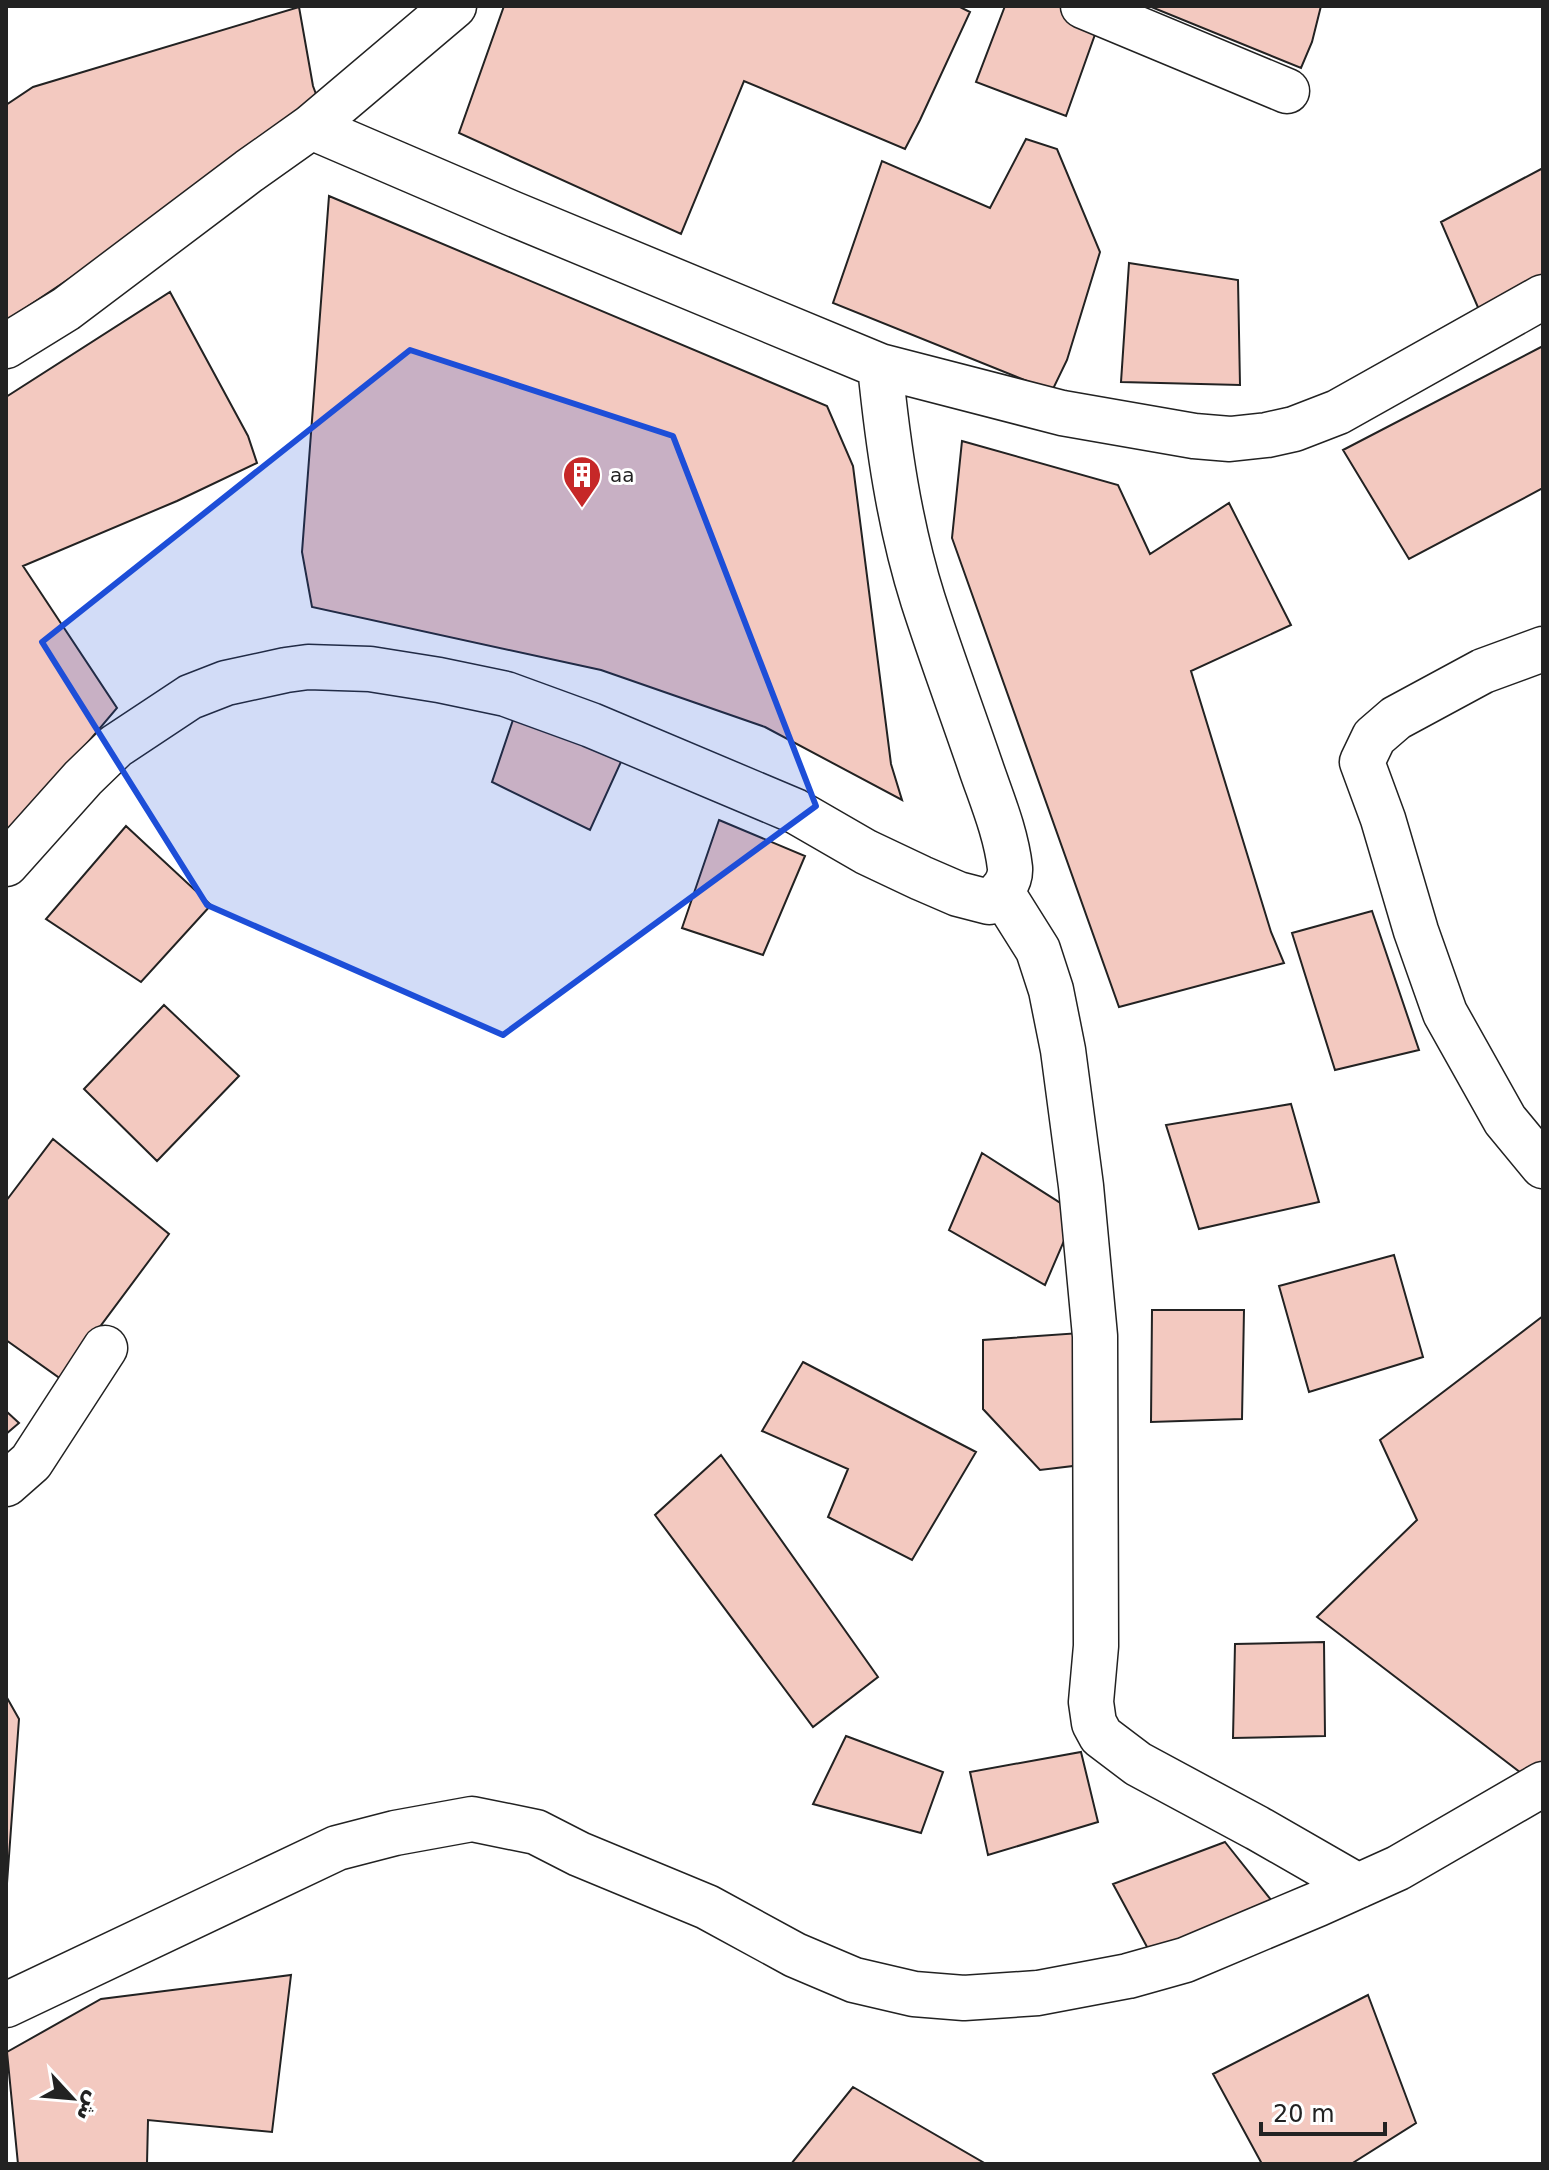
<svg xmlns="http://www.w3.org/2000/svg" width="1549" height="2170" font-family="'DejaVu Sans','Noto Naskh Arabic',sans-serif">
<style>
.building{fill:#f3c9c0;stroke:#222;stroke-width:2}
.lines{fill:none;stroke-linecap:round;stroke-linejoin:round}
.minor-casing{stroke:#222;stroke-width:47}
.minor{stroke:#fff;stroke-width:44}
.marked{fill:#1d4ed8;fill-opacity:0.2;stroke:#1d4ed8;stroke-width:6;stroke-linejoin:round}
.labels{text-anchor:middle;stroke-width:6;stroke-linejoin:round;paint-order:stroke}
.poi-label{font-size:20px;fill:#222;stroke:#fff;text-anchor:start}
</style>
<rect width="100%" height="100%" fill="#fff"/>
<path class="building" d="M504,6H958L970,12L920,120L905,149L744,81L681,234L459,133Z
M1005,6H1058L1098,26L1066,116L976,82Z
M1149,6H1148H1321L1312,42L1301,68Z
M299,7L313,86L322,110L6,321V105L33,87Z
M1026,139L1057,149L1100,252L1067,360L1052,391L833,303L882,161L990,208Z
M1543,168V279L1480,312L1441,222Z
M329,196L827,406L853,466L891,764L902,800L765,727L601,670L312,607L302,552Z
M1129,263L1238,280L1240,385L1121,382Z
M170,292L248,436L257,463L177,501L23,566L117,708L6,839V397Z
M1543,346V488L1409,559L1343,450Z
M962,441L1118,485L1150,554L1229,503L1291,625L1191,671L1271,932L1284,963L1119,1007L952,538Z
M518,705L625,753L590,830L492,782Z
M719,820L805,856L763,955L682,928Z
M126,826L211,905L141,982L46,919Z
M1372,911L1419,1050L1335,1070L1292,933Z
M164,1005L239,1076L157,1161L84,1089Z
M1291,1104L1319,1202L1199,1229L1166,1125Z
M53,1139L169,1234L61,1379L6,1340V1201Z
M982,1153L1076,1213L1045,1285L949,1230Z
M1394,1255L1423,1357L1309,1392L1279,1286Z
M1152,1310H1244L1242,1419L1151,1422Z
M1543,1316V1762L1525,1776L1317,1617L1417,1520L1380,1440Z
M1080,1333L1081,1465L1040,1470L983,1409V1340Z
M803,1362L976,1452L912,1560L828,1517L848,1469L762,1431Z
M6,1411L19,1423L6,1434Z
M721,1455L878,1677L813,1727L655,1515Z
M1324,1642L1325,1736L1233,1738L1235,1644Z
M6,1696L19,1719L6,1897Z
M846,1736L943,1772L921,1833L813,1804Z
M1081,1752L1098,1822L988,1855L970,1772Z
M1225,1842L1279,1910L1153,1958L1113,1884Z
M291,1975L272,2132L148,2120L147,2164H18L7,2052L101,1999Z
M1368,1995L1416,2123L1351,2164H1262L1213,2074Z
M853,2087L986,2164H791Z"/>
<g class="lines">
<g class="minor-casing">
<path id="minor" d="M1083,6L1287,91
M311,127L511,213L880,366L1062,413L1194,436L1230,439L1267,435L1294,429L1338,412L1543,297
M6,346L66,309L249,171L311,127L454,6
M1543,649L1483,671L1396,718L1374,737L1362,762L1383,819L1416,931L1445,1013L1505,1120L1543,1166
M6,864L83,778L116,746L190,697L226,683L286,670L308,667L370,669L439,680L506,694L591,725L795,811L866,852L921,878L958,894L989,902C1000,895 1011,882 1010,868C1006,833 992,800 981,768C962,712 941,656 923,600C899,524 888,445 880,366
M1001,891L1038,950L1051,990L1063,1050L1081,1186L1095,1336L1096,1646L1091,1702L1094,1723L1101,1736L1138,1764L1257,1828L1358,1886
M6,1484L31,1462L105,1348
M6,2005L337,1848L395,1833L472,1819L536,1832L579,1854L707,1907L795,1955L854,1980L914,1994L964,1998L1038,1993L1128,1976L1185,1960L1318,1904L1398,1868L1543,1784"/>
</g>
<use href="#minor" class="minor"/>
</g>
<path class="marked" d="M410,350L673,436L816,806L503,1035L207,905L42,642Z"/>
<defs>
<g id="building-pin" transform="scale(2)"><path d="M0 17L-7.5 6A9.5 9.5 0 1 1 7.5 6Z" fill="#c62828" stroke="#fff"/><path d="M-4-6H4V6H1V3H-1V6H-4ZM-2.5-4.3h1.7v1.8h-1.7ZM.8-4.3h1.7v1.8H.8ZM-2.5-1h1.7V.8h-1.7ZM.8-1h1.7V.8H.8Z" fill="#fff"/></g>
</defs>
<g fill-rule="evenodd">
<use href="#building-pin" x="582" y="475"/>
</g>
<g class="labels">
<g class="poi-label">
<text x="610" y="482">aa</text>
</g>
</g>
<rect width="1549" height="2170" fill="none" stroke="#222222" stroke-width="16"/>
<g transform="translate(72 2098) rotate(116)" stroke="#ffffff" stroke-width="6" paint-order="stroke">
<path d="M0-6L14 30L0 20L-14 30Z" fill="#222222"/>
<text y="-12" font-size="22" font-weight="bold" text-anchor="middle" fill="#222222">ش</text>
</g>
<path d="M1261 2122v12h124v-12" fill="none" stroke="#222222" stroke-width="4"/>
<text x="1273" y="2122" font-size="24" fill="#222222" stroke="#ffffff" stroke-width="6" paint-order="stroke">20 m</text>
</svg>
